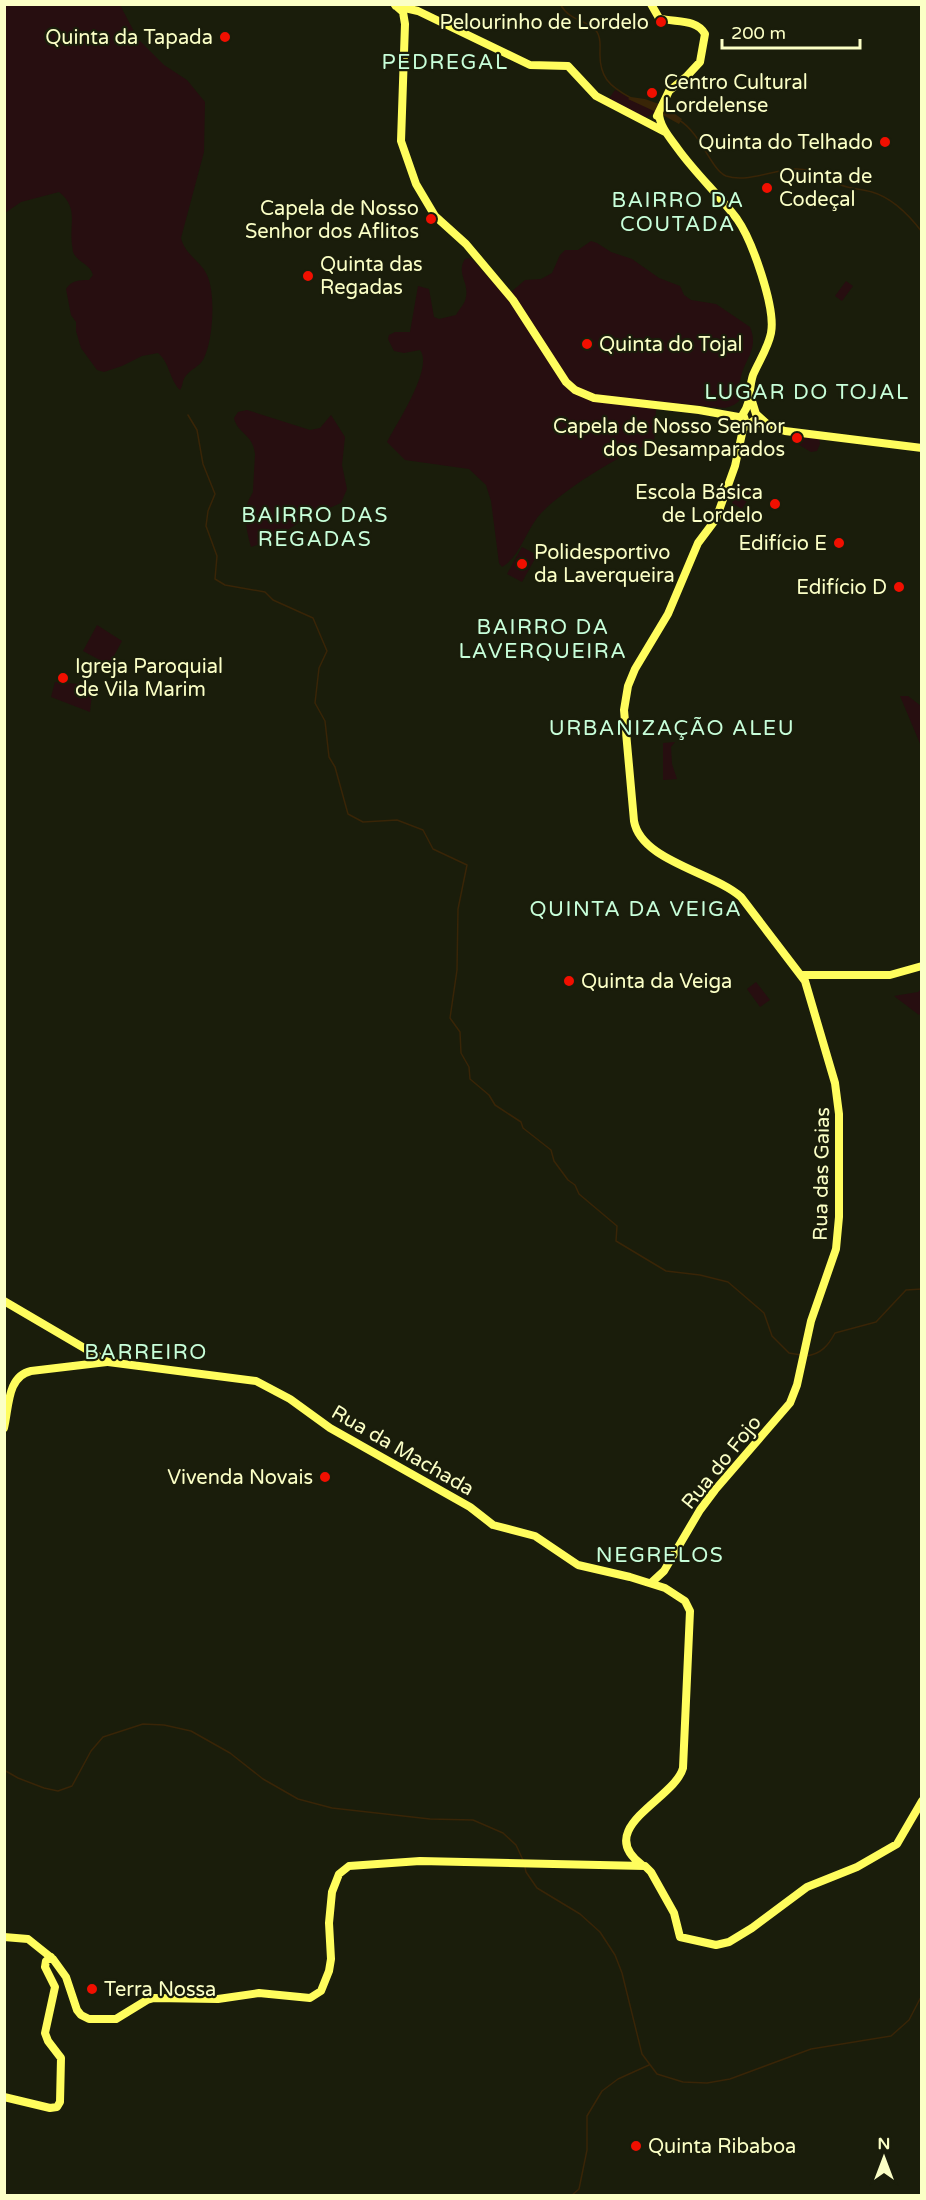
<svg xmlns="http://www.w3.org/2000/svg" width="926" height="2200" font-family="'Varela Round',sans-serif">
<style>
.green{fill:#270e10}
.water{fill:#392507}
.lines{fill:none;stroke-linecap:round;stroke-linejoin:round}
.stream{stroke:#392507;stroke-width:1.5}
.secondary{stroke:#fffd5d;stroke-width:8}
.poi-dot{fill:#f10f00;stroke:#1a1d0b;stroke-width:2}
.labels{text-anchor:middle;stroke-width:4.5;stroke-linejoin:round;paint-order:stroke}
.poi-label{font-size:20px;fill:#fbffc6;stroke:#1a1d0b;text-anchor:end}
.street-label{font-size:20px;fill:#fbffc6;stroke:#1a1d0b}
.neighbourhood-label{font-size:21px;letter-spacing:1.5px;fill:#c8ffda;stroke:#1a1d0b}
</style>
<rect width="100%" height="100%" fill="#1a1d0b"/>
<path class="green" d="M5,4L120,5L138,39L164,65L187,80L205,102L204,152L181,238C185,255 201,261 207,275C216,294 213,340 204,358C200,367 190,369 185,377C182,381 183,386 180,390C169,379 170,363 158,353L142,356L122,366L104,372L97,370L81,348L76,331V322L71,315L66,289C72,280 79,280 89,280L93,275C90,264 79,263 74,254C72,251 73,248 72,245C69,223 79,208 59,192L21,202L5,213Z
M615,90L656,112L645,118L608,100Z
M591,241L597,243L611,252L632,259L659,278L680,286L684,295L691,300L716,304L750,327C760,351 742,360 740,383C739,387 742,393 741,397C739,404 731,406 725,408L599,396L581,390L568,379L524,310L510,293L525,280L541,279L552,273L560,255L565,250H578Z
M471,258L513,305L559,377L584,398L653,407L656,410L654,443C626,450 554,495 537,518C525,534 519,557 502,567L499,563L491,501L486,485L469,469L405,460L387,442C396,424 434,368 420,350L404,353L394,351L388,339L389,335L395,332H410L418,286L429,289L434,317L439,319L456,315C459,309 465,304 466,297C469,282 456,273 465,259Z
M846,281L853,286L842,301L835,296Z
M247,410L310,430L320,428L331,415L345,437L342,465L347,489L341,503L304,519L274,539L251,547C247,533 244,519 247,505C248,500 251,496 253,492C253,489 255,457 255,454C253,434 237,433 234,418L238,412Z
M793,434L819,438L820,444L817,451L811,452L791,440Z
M742,486L752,492L742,509L732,503Z
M522,547L537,555L522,582L507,574Z
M97,625L122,641L109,665L83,651Z
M55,682L79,684V682L93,685L90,712L51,697Z
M900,696H908L921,706V746Z
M675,742L671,747L672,764L677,779L663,780V743Z
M756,982L770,1000L760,1007L747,989Z
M921,989V1013L919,1015L894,996L918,992Z"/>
<path class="water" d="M631,97L645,99L659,104L656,112L628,99Z
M664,106L682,119L679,124L661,114Z"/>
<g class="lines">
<path class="stream" d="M560,4C571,23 588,19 597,32C601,38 600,45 600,51C599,77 609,86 631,98
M679,120C701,133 711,170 726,176C747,183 772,170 794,169C813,168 823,178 841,185C851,189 862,189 872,192C893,198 909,215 922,232
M188,415L197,430L203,464L215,494L208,511L206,526L217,556L215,579L225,585L265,592L273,600L313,618L327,651L319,668L315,703L325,721L329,757L335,767L348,814L363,822L397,820L423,830L433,849L467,865L458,909L457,970L450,1018L460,1032L461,1053L469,1067L470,1079L489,1095L495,1105L521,1122L523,1128L551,1150L554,1161L568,1180L575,1185L579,1194L617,1226L616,1241L666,1271L700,1275L728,1282L764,1313L772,1336L789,1353L801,1355
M806,1356C821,1354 828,1346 835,1333L876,1322L906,1290L922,1289
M4,1770L18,1778L44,1788L58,1791L72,1786L91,1751L103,1737L143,1724L164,1725L191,1731L230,1753L263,1779L298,1799L332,1808L430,1819L473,1820L503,1833L516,1845L523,1860
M525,1867L526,1872L537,1888L580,1914L600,1932L615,1955L622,1973L642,2054L657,2074L683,2082L707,2083L730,2079L811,2049L891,2036L909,2020L922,1995
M571,2196L579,2189L587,2150V2116L602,2091L618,2079L649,2065"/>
<path class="secondary" d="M651,4L659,18C674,23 696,18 705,34L700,62L687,76L669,91L657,116
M395,5L403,12L405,24L401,141L416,184L435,216L466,244L513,300L566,382L575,390L594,398L699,410L744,418
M396,6L418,11L530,65L568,66L596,96L665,132
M751,398L756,414L766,423
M743,429L753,421L785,431L922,448
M802,975H890L922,966
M4,1301L108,1362L256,1381L290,1399L330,1428L470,1507L493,1525L535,1536L578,1565L630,1577L665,1588L685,1601L690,1611L683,1768C675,1799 592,1828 642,1865
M4,1428C9,1408 7,1376 31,1371L107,1362
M651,1583L664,1571L700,1510L715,1490L790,1403L797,1385L811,1321L836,1249L839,1217V1114L835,1083L805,981L741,897C713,872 641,861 634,821L624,710L628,686L635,669L668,614L698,543L716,519L735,466L745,420L743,414C752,401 748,390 753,375C759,361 768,348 771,333C776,308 752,240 737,219C719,195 696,174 678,149C671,139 659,126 659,113
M4,1937L28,1939L53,1959L66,1977L77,2010L81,2015L89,2019H116L147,2000L154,1998L218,1999L259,1993L310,1998L321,1991L329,1971L331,1959L329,1923L332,1892L339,1874L349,1866L420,1861L645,1866L651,1872L674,1913L680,1937L716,1945L729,1942L752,1928L807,1887L857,1867L897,1844L922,1801
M4,2097L50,2108L57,2107L60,2102L61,2058L48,2041L45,2033L55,1987L45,1967L46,1961L51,1957"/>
</g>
<g class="poi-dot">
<circle cx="661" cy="22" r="6"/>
<circle cx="225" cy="37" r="6"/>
<circle cx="652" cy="93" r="6"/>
<circle cx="885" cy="142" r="6"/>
<circle cx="767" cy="188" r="6"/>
<circle cx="431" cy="219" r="6"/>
<circle cx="308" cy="276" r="6"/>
<circle cx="587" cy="344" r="6"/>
<circle cx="797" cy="438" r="6"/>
<circle cx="775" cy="504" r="6"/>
<circle cx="839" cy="543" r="6"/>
<circle cx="522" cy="564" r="6"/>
<circle cx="899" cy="587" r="6"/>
<circle cx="63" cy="678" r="6"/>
<circle cx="569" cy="981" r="6"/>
<circle cx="325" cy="1477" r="6"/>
<circle cx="92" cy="1989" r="6"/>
<circle cx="636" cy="2146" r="6"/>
</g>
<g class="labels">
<g class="poi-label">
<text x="649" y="29">Pelourinho de Lordelo</text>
<text x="213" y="44">Quinta da Tapada</text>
<text x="664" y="89" text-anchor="start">Centro Cultural<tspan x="664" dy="23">Lordelense</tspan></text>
<text x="873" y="149">Quinta do Telhado</text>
<text x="779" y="183" text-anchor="start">Quinta de<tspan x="779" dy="23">Codeçal</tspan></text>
<text x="419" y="215">Capela de Nosso<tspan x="419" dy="23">Senhor dos Aflitos</tspan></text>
<text x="320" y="271" text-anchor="start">Quinta das<tspan x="320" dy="23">Regadas</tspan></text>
<text x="599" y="351" text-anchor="start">Quinta do Tojal</text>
<text x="785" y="433">Capela de Nosso Senhor<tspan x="785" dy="23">dos Desamparados</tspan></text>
<text x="763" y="499">Escola Básica<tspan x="763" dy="23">de Lordelo</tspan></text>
<text x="827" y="550">Edifício E</text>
<text x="534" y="559" text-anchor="start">Polidesportivo<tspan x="534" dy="23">da Laverqueira</tspan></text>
<text x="887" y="594">Edifício D</text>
<text x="75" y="673" text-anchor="start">Igreja Paroquial<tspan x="75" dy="23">de Vila Marim</tspan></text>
<text x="581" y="988" text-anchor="start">Quinta da Veiga</text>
<text x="313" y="1484">Vivenda Novais</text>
<text x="104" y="1996" text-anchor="start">Terra Nossa</text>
<text x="648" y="2153" text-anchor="start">Quinta Ribaboa</text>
</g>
<g class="street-label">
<text transform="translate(821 1174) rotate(-89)" y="7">Rua das Gaias</text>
<text transform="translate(403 1450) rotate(30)" y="7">Rua da Machada</text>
<text transform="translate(721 1462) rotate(-51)" y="7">Rua do Fojo</text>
</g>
<g class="neighbourhood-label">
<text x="445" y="69">PEDREGAL</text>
<text x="678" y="207">BAIRRO DA<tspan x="678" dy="24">COUTADA</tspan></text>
<text x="807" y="399">LUGAR DO TOJAL</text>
<text x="315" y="522">BAIRRO DAS<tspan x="315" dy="24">REGADAS</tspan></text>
<text x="543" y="634">BAIRRO DA<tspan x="543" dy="24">LAVERQUEIRA</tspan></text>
<text x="672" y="735">URBANIZAÇÃO ALEU</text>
<text x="636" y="916">QUINTA DA VEIGA</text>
<text x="146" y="1359">BARREIRO</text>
<text x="660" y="1562">NEGRELOS</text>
</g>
</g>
<rect width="926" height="2200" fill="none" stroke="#fbffc6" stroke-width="12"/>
<g transform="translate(884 2158)" stroke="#1a1d0b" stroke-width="4.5" paint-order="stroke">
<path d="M0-4.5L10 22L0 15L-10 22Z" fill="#fbffc6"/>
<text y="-9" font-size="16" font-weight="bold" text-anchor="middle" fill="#fbffc6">N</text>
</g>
<path d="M722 39v9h138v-9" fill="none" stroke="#fbffc6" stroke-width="3"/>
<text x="731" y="39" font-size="18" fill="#fbffc6" stroke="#1a1d0b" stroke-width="4.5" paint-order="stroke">200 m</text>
</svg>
